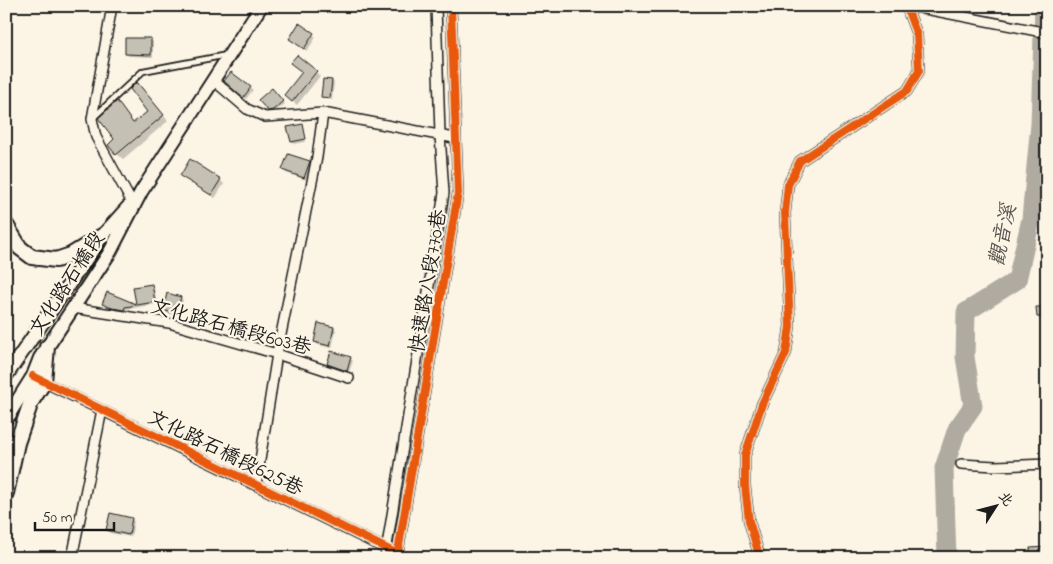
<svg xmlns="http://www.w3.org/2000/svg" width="1053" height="564" font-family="'Indie Flower','LXGW WenKai TC',sans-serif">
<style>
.shadow{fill:#0003}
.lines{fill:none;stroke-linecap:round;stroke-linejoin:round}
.river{stroke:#b0aba1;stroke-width:19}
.building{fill:#c4c0b3;stroke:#1c1c1c}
.service-casing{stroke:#1c1c1c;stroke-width:8}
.minor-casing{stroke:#1c1c1c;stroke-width:12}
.secondary-casing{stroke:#1c1c1c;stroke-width:16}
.primary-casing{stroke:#1c1c1c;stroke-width:18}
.service{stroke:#fcf5e5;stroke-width:4.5}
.minor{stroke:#fcf5e5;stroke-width:9}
.secondary{stroke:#fcf5e5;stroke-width:12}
.primary{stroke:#fcf5e5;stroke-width:14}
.cycleway-casing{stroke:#fcf5e5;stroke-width:11}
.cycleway{stroke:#e8590c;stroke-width:8}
.labels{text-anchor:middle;stroke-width:4.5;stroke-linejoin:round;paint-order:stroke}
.street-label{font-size:20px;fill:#1c1c1c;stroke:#fcf5e5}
.water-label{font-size:21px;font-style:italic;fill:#575551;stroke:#fcf5e5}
</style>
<rect width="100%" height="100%" fill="#fcf5e5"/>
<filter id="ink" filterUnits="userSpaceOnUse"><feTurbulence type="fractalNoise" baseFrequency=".02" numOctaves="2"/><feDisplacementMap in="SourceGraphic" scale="10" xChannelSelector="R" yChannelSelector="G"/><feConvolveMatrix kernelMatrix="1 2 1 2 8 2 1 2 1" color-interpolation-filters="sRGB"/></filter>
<g filter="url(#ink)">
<path class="shadow" d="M300,25L316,37L307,51L290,39Z
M151,39L153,42V57L129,56L126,54Z
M297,57L320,76L297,105L289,99L304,73Z
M232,74L253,90L246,99L226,81Z
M332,81L334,83L332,100L325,99L322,96Z
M143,89L168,121L123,159L117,154V103L134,124L149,112Z
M272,90L285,104L275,112L272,113L260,100Z
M302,126L305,142L294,144L292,142Z
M309,162L311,165L306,180L286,173L283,170Z
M181,176L220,180L224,184L215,198Z
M152,285L154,288L157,304L128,309L127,312L116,310L104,303L108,293L138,306L135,288Z
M180,298L183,300L179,316L166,313L164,310Z
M1047,308V319H1040L1038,317Z
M334,328L336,330L332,348L318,345L315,342Z
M350,358L353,361L349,372L331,366L328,364Z
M111,514L132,519L134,522L131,537L110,533L108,530Z"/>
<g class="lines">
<path class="river" d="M947,558L944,468L957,429L973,406L965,357L966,312L1017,280L1031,219L1040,124L1044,6"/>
</g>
<path class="building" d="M299,23L314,33L304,49L289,39Z
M125,38H151V55L125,54Z
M297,55L317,71L292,102L284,95L302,72L290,63Z
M231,72L251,87L243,98L224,81Z
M323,79L332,80L330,98L321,97Z
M137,82L164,115L116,155L108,145L114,139L98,118L117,101L133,123L147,112L130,89Z
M272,88L283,101L273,110L268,111L258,100Z
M303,124L306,139L291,142L287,127Z
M288,154L310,161L304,178L282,170Z
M190,159L221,179L211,195L180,176Z
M152,284L155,302L125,307L124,310L112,308L102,304L107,292L136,304L133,287Z
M167,293L181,297L176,314L163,310Z
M1036,307H1047V317H1037Z
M318,323L334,327L330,346L314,342Z
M331,351L351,357L347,371L327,364Z
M110,513L132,518L129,535L106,530Z
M1047,547V558H1030V548Z"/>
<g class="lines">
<g class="service-casing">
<path id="service" d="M93,118L143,71L227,55"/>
</g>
<g class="minor-casing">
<path id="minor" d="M112,6L92,119L96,137L132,203
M910,6L1047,33
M213,80L247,109L265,117L323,113L454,138
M73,308L169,323L277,354L349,378
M40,380L405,558
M961,464L995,466L1047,464
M256,485L277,354L317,157L323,113
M72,558L102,410
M385,558L444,193L440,135L436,6
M397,558L458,193L451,6
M760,558L749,521L745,486V455L762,404L786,353L790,326L785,213L788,185L800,161L907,91L919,71L917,35L906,6"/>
</g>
<g class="secondary-casing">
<path id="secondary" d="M6,376L102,236L128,207
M6,419L33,376L40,358L110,252L141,192L261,6"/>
</g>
<g class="primary-casing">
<path id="primary" d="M6,225L20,248L32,257L56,260L71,255L102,236
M6,414H9
M6,493L17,443L31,402L44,382L47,347"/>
</g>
<use href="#service" class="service"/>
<use href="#minor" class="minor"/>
<use href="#secondary" class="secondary"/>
<use href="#primary" class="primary"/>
<g class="cycleway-casing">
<path id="cycleway" d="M33,376L404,557
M397,558L458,193L451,6
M760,558L749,521L745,486V455L762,404L786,353L790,326L785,213L788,185L800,161L907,91L919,71L917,35L906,6"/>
</g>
<use href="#cycleway" class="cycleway"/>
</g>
</g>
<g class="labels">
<g class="street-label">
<text transform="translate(427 281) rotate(-81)" y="7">快速路八段770巷</text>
<text transform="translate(66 283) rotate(-57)" y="7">文化路石橋段</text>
<text transform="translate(231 326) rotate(15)" y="7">文化路石橋段603巷</text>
<text transform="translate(226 452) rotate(26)" y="7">文化路石橋段625巷</text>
</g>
<g class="water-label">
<text transform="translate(1002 235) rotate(-78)" y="7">觀音溪</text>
</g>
</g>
<rect width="1053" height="564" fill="none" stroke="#fcf5e5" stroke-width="25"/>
<rect x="12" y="12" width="1028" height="539" fill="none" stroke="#1c1c1c" stroke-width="2" filter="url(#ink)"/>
<g transform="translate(996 506) rotate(54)" stroke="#fcf5e5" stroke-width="4" paint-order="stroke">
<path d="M0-4L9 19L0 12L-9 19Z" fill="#1c1c1c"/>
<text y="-8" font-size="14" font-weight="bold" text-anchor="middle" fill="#1c1c1c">北</text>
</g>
<path d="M35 522v8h79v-8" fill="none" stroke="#1c1c1c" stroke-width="2.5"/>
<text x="42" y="522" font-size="15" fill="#1c1c1c" stroke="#fcf5e5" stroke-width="4" paint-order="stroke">50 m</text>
</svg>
